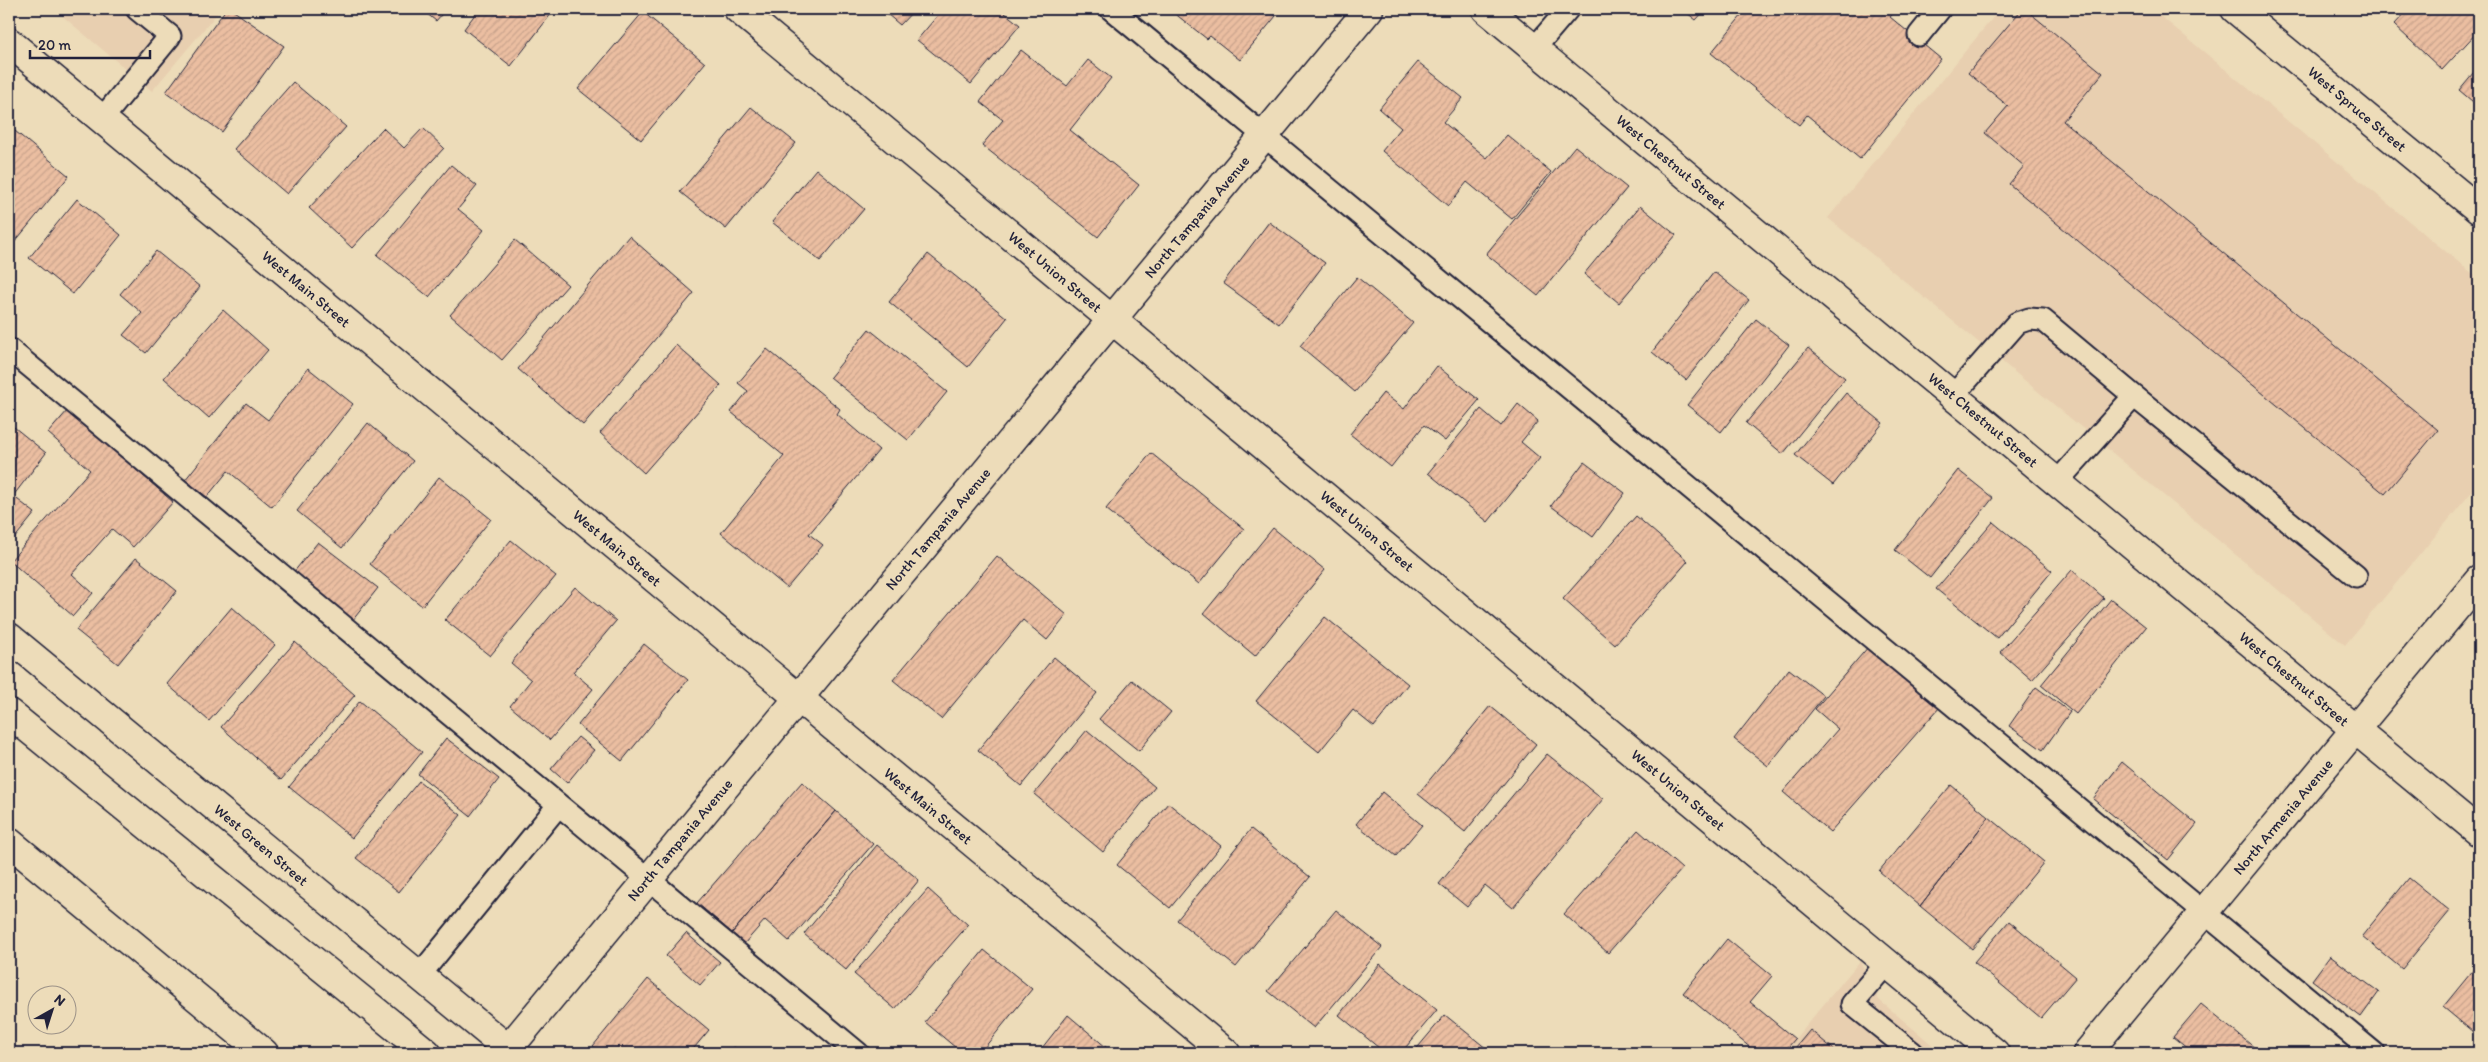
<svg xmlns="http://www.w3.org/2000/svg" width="2488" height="1062" font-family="Itim,sans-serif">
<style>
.built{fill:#e8cfb0}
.building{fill:url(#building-hatch);stroke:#22223b}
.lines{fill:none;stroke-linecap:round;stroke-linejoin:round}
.lane-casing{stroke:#22223b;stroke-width:25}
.street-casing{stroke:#22223b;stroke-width:31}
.secondary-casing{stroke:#22223b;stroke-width:31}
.highway-casing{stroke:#22223b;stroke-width:31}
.lane{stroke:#eddcb9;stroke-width:21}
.street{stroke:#eddcb9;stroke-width:28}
.secondary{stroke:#eddcb9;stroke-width:28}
.highway{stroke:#eddcb9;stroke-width:28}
.labels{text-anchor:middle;stroke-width:4;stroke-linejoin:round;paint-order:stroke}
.street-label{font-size:15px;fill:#22223b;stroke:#eddcb9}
</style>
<defs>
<pattern id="building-hatch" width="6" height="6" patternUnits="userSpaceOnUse" patternTransform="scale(1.25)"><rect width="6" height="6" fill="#ebbea1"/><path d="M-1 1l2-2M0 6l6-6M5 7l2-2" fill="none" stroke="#c9a38c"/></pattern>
</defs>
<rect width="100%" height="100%" fill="#eddcb9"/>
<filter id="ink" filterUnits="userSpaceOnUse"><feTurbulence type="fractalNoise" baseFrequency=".02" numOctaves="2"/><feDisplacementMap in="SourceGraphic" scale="10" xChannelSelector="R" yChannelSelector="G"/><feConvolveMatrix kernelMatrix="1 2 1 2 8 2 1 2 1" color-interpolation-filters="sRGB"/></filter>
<g filter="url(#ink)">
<path class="built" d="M54,9H221L152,91Z
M2000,9H2152L2479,279V483L2345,645L1828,218Z
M1860,961L1879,1000L1942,1053H1783Z"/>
<path class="building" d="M226,9H231L284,46L222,132L166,92Z
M421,9H446L436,21Z
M479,9H555L511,66L464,29Z
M881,9H915L900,25Z
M943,9H1000L1020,25L971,84L917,40Z
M1169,9H1267L1276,16L1240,60L1210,36L1207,39Z
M1682,9H1706L1696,20Z
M1747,9H1897L1890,17L1941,59L1860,159L1807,115L1799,125L1711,53Z
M2022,9H2025L2103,73L2063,121L2438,430L2385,494L2009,184L2024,166L1985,133L2008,106L1968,73Z
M2409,9H2479V30L2442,70L2394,25Z
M643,12L705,63L641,140L578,89Z
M1021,50L1067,86L1088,60L1111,78L1070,130L1139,185L1098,237L982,145L1003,120L980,102Z
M1418,62L1463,98L1443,122L1487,158L1507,135L1551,172L1512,219L1467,182L1448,206L1382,151L1401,128L1379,109Z
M2479,66V107L2459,90Z
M293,82L346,127L287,194L234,149Z
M751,107L796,143L726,229L680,192Z
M383,128L404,148L423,128L444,148L352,248L309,208Z
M15,131L69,176L9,249V138Z
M1575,146L1627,188L1538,296L1486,254Z
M451,165L477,186L458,209L484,230L429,297L377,255Z
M816,169L864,209L820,261L772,222Z
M77,199L121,235L73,294L29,258Z
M1640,206L1676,235L1619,303L1584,274Z
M1269,222L1325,263L1279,324L1223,283Z
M629,236L694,293L583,425L518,369Z
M515,240L568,285L502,360L450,315Z
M156,251L200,287L146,353L123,335L142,313L120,294Z
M928,254L1007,318L968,367L889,302Z
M1714,272L1749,300L1686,380L1652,352Z
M1357,277L1413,323L1355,392L1300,346Z
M223,310L268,350L209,418L164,378Z
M1756,319L1789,345L1721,432L1687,405Z
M869,329L947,392L908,440L830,377Z
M676,345L721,385L644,473L600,433Z
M1808,348L1845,378L1783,454L1746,423Z
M767,349L840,409L837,414L879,450L809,534L823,545L787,588L721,533L784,456L731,412L748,391L738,383Z
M1437,366L1479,400L1445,441L1424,425L1391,467L1350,434L1383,393L1404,409Z
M308,368L353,404L272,507L228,471L207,497L185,480L246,403L268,420Z
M1846,393L1883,423L1833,485L1795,455Z
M1518,404L1538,421L1521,442L1540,458L1488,522L1428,473L1481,409L1501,426Z
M68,410L173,502L133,547L112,529L72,574L93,593L73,616L10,561L90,470L48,433Z
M9,423L46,453L13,496L35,513L9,545Z
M368,423L413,461L342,548L297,511Z
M1151,453L1244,529L1199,584L1106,509Z
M1584,462L1625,493L1593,537L1551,506Z
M1958,470L1993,498L1930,578L1895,550Z
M439,477L491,519L422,606L370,564Z
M1636,516L1688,561L1615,645L1563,599Z
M1993,522L2052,571L1997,638L1936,589Z
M1273,528L1325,570L1255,656L1204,613Z
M511,540L556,576L490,656L445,620Z
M318,542L378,588L352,621L293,573Z
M997,556L1067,615L1047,640L1023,620L941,719L893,680Z
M136,558L177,591L118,664L76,630Z
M2072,570L2104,598L2032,680L2000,652Z
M575,587L616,621L573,672L593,689L550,740L510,706L531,680L511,663Z
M2111,599L2146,627L2076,714L2041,685Z
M232,607L275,645L209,721L167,684Z
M1325,617L1408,684L1374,727L1353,710L1319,752L1256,701Z
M295,642L355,695L281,780L221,727Z
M644,644L688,680L622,761L578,725Z
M1869,646L1940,707L1830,832L1783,792L1838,729L1815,709Z
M1054,657L1097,693L1021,786L978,750Z
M2479,663V674L2474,670Z
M1789,669L1824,696L1768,766L1734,739Z
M1132,680L1171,712L1139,751L1099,719Z
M2036,687L2070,712L2043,750L2009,726Z
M360,701L422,752L352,838L289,787Z
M1490,706L1536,744L1465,832L1418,794Z
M1087,730L1155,787L1103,852L1034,794Z
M578,737L594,750L567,783L551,769Z
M446,738L499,779L470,816L418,774Z
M1547,754L1603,799L1513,908L1485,885L1467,907L1439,884Z
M2122,762L2197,824L2168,860L2093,799Z
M419,781L461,815L399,892L356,858Z
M802,782L836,811L732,933L697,903Z
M1951,785L1989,817L1920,906L1879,871Z
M1382,792L1422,825L1396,856L1356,824Z
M1168,803L1221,846L1170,908L1117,865Z
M836,811L873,844L789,941L765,920L744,944L732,933Z
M1989,817L2044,862L1972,949L1920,906Z
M1251,829L1310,877L1236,967L1177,920Z
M1638,830L1682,869L1608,953L1564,914Z
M877,845L919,880L846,970L804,934Z
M2409,878L2450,911L2402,969L2362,936Z
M928,889L968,925L895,1009L854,974Z
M1336,910L1382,947L1314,1028L1268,991Z
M2009,921L2076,977L2041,1018L1974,962Z
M686,933L720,962L700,985L666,956Z
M1727,939L1772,976L1750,1002L1795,1039L1783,1053H1757L1683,993Z
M984,950L1032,989L980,1053H962L925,1022Z
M2330,956L2379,992L2361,1017L2312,980Z
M2479,963V1025L2473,1032L2443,1007Z
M1380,964L1437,1010L1401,1053H1385L1339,1015Z
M648,979L709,1030L690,1053H601L593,1046Z
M2201,1004L2261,1053H2193L2173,1037Z
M1068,1015L1113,1053H1038Z
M1445,1015L1492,1053H1413Z
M1810,1030L1838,1053H1791Z
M734,1047L742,1053H729Z"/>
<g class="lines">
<g class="lane-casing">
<path id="lane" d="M1111,9L2374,1053
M1919,35L1940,9
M1534,49L1568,9
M102,119L170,36L137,9
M9,349L858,1053
M1953,396L2017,323L2029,319L2043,320L2134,396
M2057,482L2134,396L2356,576
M1887,963L1852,1004L1913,1053
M419,976L552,813"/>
</g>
<g class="street-casing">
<path id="street" d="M738,9L1995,1053
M1486,9L2479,832
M2235,9L2479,210
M9,637L513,1053
M508,1049L1369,9"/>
</g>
<g class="secondary-casing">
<path id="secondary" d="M9,42L1226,1053
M2087,1053L2479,580"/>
</g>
<g class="highway-casing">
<path id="highway" d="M9,713L427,1053
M9,842L264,1053"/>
</g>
<use href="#lane" class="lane"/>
<use href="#street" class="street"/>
<use href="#secondary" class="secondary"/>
<use href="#highway" class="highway"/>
</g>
</g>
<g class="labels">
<g class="street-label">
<text transform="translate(2357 109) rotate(40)" y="5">West Spruce Street</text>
<text transform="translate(1671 162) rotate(40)" y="5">West Chestnut Street</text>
<text transform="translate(1197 217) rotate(-50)" y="5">North Tampania Avenue</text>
<text transform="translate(1055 272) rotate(40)" y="5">West Union Street</text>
<text transform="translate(306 289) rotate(40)" y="5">West Main Street</text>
<text transform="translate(1983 420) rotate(40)" y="5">West Chestnut Street</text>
<text transform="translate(938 529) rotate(-50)" y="5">North Tampania Avenue</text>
<text transform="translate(1367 531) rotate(40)" y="5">West Union Street</text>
<text transform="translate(617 548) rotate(40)" y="5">West Main Street</text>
<text transform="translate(2294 679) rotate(40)" y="5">West Chestnut Street</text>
<text transform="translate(1678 790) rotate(40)" y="5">West Union Street</text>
<text transform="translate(928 806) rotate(40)" y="5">West Main Street</text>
<text transform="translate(2283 817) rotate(-50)" y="5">North Armenia Avenue</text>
<text transform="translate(680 840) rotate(-50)" y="5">North Tampania Avenue</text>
<text transform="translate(261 845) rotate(40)" y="5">West Green Street</text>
</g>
</g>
<rect width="2488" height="1062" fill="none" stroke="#eddcb9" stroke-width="30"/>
<rect x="15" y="15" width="2458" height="1032" fill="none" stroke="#22223b" stroke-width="2" filter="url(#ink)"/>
<g transform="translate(52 1010) rotate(39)"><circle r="24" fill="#eddcb9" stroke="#9c9287"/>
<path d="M0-4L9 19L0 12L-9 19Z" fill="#22223b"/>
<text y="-8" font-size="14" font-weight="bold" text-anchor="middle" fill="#22223b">N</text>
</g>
<path d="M30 50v8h120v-8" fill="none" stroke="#22223b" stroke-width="2.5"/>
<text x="38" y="50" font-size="15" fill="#22223b" stroke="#eddcb9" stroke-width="4" paint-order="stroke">20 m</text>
</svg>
